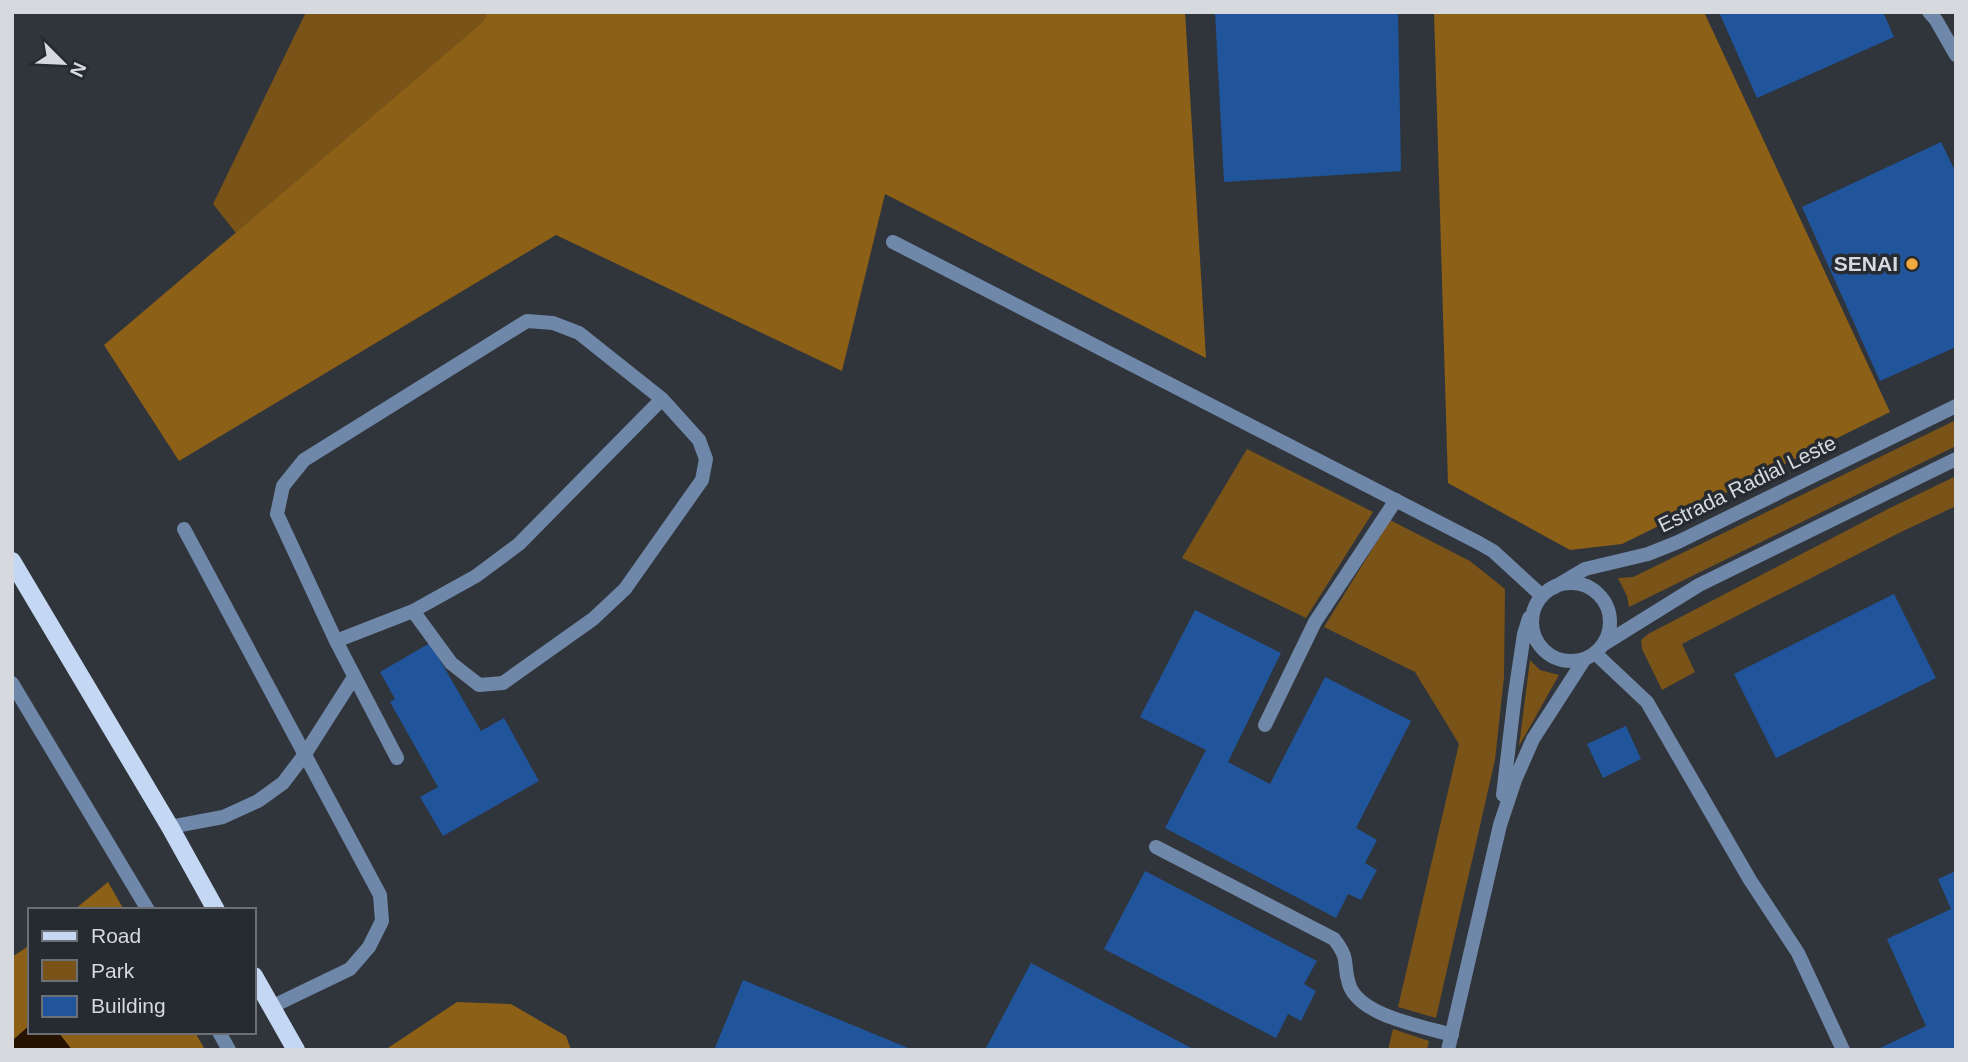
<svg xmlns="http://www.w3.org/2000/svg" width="1968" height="1062" font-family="Arial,sans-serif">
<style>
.green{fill:#795317}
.forest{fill:#8c6016}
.water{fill:#251300}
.building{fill:#20559c}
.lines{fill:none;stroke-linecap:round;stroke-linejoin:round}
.service{stroke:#6f87a8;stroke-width:14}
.minor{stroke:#6f87a8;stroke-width:14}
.tertiary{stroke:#6f87a8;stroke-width:14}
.primary{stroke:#c4d8f3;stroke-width:18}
.poi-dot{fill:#eea83c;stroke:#262a31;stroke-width:2.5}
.labels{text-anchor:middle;stroke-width:7;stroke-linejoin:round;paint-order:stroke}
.poi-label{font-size:21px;font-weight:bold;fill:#d6d9dd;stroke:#262a31;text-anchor:end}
.street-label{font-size:21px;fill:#d6d9dd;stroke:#262a31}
</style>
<rect width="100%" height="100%" fill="#30343b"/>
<path class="green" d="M306,12H488L484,22L236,233L213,204Z
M1956,420V446L1629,607L1627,596L1618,578L1633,577Z
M1247,449L1373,512L1306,618L1182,558Z
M1956,476V506L1899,533L1682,644L1695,672L1662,690L1642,649L1641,640L1648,634L1890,508Z
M1390,520L1470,561L1505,589L1504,677L1495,760L1436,1018L1398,1007L1459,744L1415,672L1324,627Z
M1530,660L1540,670L1559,675L1519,746Z
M1393,1029L1429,1041L1427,1050H1388Z"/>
<path class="forest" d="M488,12H1185L1206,358L885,194L842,371L556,235L179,461L104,345L483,22Z
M1434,12H1704L1890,412L1622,544L1570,550L1448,483Z
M108,882L124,910H74Z
M30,945V1025L12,1041V957Z
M457,1002L511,1004L566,1036L571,1050H385Z
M57,1032H195L205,1050H72Z"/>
<path class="water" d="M30,1025V1032L59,1033L72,1050H12V1041Z"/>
<path class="building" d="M1215,12H1398L1401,171L1224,182Z
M1719,12H1883L1894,37L1757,98Z
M1941,142L1956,173V347L1880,381L1802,207Z
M1894,594L1936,678L1776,758L1734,674Z
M1195,610L1281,653L1228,762L1270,784L1325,677L1411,721L1356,828L1377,840L1365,863L1377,870L1361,900L1348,894L1336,918L1165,828L1206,750L1140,717Z
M430,643L481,731L504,718L539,781L443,836L420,797L438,787L390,702L395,699L380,672Z
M1626,726L1641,759L1603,778L1587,744Z
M1145,871L1317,961L1304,984L1316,991L1301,1021L1288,1014L1276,1038L1104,949Z
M1956,871V1050H1876L1926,1026L1887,939L1951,909L1938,879Z
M1031,963L1195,1050H985Z
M743,980L913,1050H714Z"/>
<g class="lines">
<path class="service" d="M1929,12L1936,20L1956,55
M184,529L380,895L382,921L369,947L350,969L271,1007
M336,641L413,611L476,576L519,544L662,399
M1596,654L1647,702L1750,880L1798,953L1843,1050
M1265,725L1315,622L1396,500
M397,758L336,641L277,514L283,486L304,460L527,321L553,323L579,333L662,399L699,440L706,459L702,480L625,589L593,619L503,683L479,685L451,663L413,611
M170,827L223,817L258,801L283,783L305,754L354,677
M1156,847L1334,939C1351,961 1342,962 1349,984C1359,1016 1422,1026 1452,1035"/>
<path class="minor" d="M893,242L1479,543L1493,551L1542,596
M12,683L148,910
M219,1032L229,1050"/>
<path class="tertiary" d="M1532 622a39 39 0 1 1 78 0a39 39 0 1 1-78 0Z
M1553,588L1585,569L1648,554L1678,542L1956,406
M1604,644L1699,585L1956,459
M1503,795L1515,694L1524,634L1529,618
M1448,1050L1500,825L1515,780L1533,739L1584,660"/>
<path class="primary" d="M12,561L170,827L216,910
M254,976L296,1050"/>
</g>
<circle class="poi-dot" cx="1912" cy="264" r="7"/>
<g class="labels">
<g class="poi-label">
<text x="1898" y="271">SENAI</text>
</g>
<g class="street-label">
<text transform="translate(1747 484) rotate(-26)" y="7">Estrada Radial Leste</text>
</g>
</g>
<rect width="1968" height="1062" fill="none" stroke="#d6d9dd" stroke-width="28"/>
<rect x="28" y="908" width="228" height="126" fill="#262a31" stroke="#6c7076" stroke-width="2"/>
<rect x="42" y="931" width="35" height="10" fill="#c4d8f3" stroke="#6c7076" stroke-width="2"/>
<text x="91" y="943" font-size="21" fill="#d6d9dd">Road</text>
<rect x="42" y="960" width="35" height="21" fill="#795317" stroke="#6c7076" stroke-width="2"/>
<text x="91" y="978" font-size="21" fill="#d6d9dd">Park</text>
<rect x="42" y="996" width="35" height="21" fill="#20559c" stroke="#6c7076" stroke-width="2"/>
<text x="91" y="1013" font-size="21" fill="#d6d9dd">Building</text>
<g transform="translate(63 63) rotate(114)" stroke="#262a31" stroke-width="5" paint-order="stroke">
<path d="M0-5L12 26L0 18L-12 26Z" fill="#d6d9dd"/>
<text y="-10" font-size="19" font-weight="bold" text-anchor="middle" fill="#d6d9dd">N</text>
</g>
</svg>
